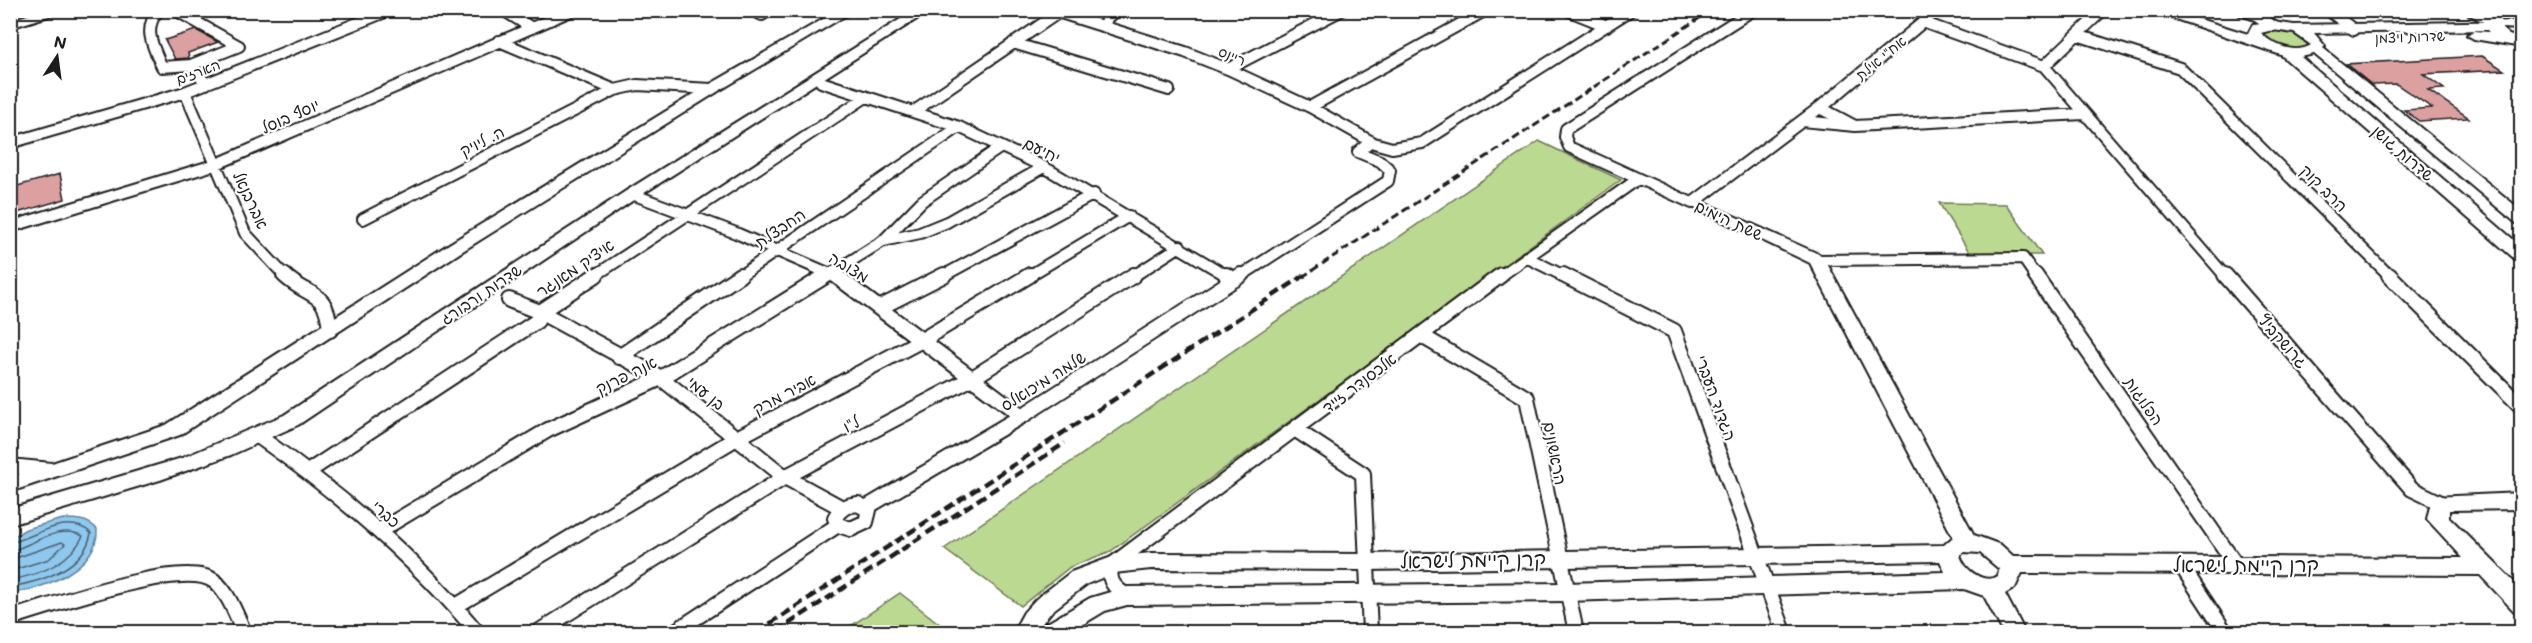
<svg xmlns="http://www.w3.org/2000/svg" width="2532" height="643" font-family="Mali,'Playpen Sans Hebrew',sans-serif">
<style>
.green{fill:#bcd991;stroke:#6c7a56;stroke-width:1.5}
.water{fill:#8fc8ee;stroke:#61839a;stroke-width:1.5}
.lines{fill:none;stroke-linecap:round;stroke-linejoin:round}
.shore{stroke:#4a6170;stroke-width:1.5}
.building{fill:#dba09f;stroke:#1c1c1c;stroke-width:1.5}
.street-far1-casing{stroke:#1c1c1c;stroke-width:14}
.street-casing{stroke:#1c1c1c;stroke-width:18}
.secondary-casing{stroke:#1c1c1c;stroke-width:4}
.street-far1{stroke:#fff;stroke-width:10}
.street{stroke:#fff;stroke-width:14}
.secondary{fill:#fff;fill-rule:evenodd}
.rail-far1{stroke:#1c1c1c;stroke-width:3;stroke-dasharray:8 4;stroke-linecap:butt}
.rail{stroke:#1c1c1c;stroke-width:4.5;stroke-dasharray:10 5;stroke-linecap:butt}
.labels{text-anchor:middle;stroke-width:4.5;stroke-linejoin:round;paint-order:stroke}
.far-street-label{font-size:14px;fill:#1c1c1c;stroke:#fff}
.street-label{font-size:16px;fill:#1c1c1c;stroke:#fff}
.near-street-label{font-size:20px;fill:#1c1c1c;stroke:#fff}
</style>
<rect width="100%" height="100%" fill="#fff"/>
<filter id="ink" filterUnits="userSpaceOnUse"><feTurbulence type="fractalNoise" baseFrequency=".0167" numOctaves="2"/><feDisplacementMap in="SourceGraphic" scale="12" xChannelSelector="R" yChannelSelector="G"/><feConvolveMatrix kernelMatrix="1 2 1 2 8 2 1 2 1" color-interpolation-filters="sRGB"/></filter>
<g filter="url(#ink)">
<path class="green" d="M2274,29L2297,33L2310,43L2309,45C2295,53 2271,47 2263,33Z
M1539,141L1621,180L1111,551L1070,567L1021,606L944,549Z
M1939,203L2006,204L2042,255H1971Z
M900,593L950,632H842Z"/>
<path class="water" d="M63,519C77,519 87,519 97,529C99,568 42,590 11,593V538L26,529Z"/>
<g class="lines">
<path class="shore" d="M10,543C37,537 66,512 91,533C85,568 41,582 10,587
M10,551C35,545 57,523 83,536C69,564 39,575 10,580
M10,560L62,542L65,544L49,559L10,571"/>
</g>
<path class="building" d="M196,30L218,42L188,53L189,58L175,59L165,40Z
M2482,56L2504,70L2423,74L2444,89L2428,90L2469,118L2419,121L2404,110L2432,108L2396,84L2372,85L2346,64Z
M60,174L65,199L10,215V188Z"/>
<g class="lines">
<g class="street-far1-casing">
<path id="street-far1" d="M159,10C142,28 153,47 162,67L191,65
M175,10L239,46
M503,10L532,28
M752,10L762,15L769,10
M1051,10L1185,52L1228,69L1310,107L1374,143L1392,148L1422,143L1631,10
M1567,10L1607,26
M2241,10L2256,15L2273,26
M2328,10L2354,30
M2471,10L2497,23
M1925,23L2044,66
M1103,26L1108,17L1118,10
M2077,35L2180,68L2391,277
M499,41L615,90L637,85L712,89
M1013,43L1169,90
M2044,66L2226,277
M2044,66L2103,10
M1228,69L1342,10
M821,82L959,127L1044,167L1229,277
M206,84L191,65L239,46
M185,92L245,233L286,277
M1310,107L1486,10
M913,112L1058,13
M1802,121L1855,126L2084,114
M10,143L185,92L390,10
M632,194L736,233L837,277
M1692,203L1569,147L1565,137L1566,129L1753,10
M363,219L615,90
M10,227L217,164L573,10
M883,241L922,201L1001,147
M1526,257L1566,277
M1817,260L2023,258L2036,277
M593,277L866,97
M738,277L959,127
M825,277L883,241L920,233L947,222L1044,167
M941,277L1094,194
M1027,277L1129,216
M1132,277L1180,246
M1239,277L1388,181L1390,170L1380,161L1358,152L1371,141
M1499,277L1638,179"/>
</g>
<g class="street-casing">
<path id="street" d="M284,275C309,299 327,288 330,330
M835,275L1022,416
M1226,275L1234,280
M1563,275L1674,331L1784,632
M2035,275L2236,565
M2225,275L2412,489L2439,502
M2389,275L2522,407
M509,300L540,312L661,378L785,477L842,508
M881,307L944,275
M1422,336L1527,398L1576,632
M619,357L740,275
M1296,430L1363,474L1370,632
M258,436C339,493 413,556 477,632
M309,471L537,321L540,312L596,275
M858,504L869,510L866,522L851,529L838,525L835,518C840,508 847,505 858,504Z
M867,507L1022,416L1241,275
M379,531L548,430L661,378L827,275
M2181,565L2225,632
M1127,596C1114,588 1107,580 1112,565L1501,275
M456,606L735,439L922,340L1030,275
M10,618C48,607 184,558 214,581C229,593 236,615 244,632
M538,632L785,477L974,377L1134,275
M674,632L838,525"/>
</g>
<g class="secondary-casing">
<path id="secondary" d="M45,10H68L10,28V20Z
M839,10H855L717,92L461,252L180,435L10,492V477L20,474L10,473V459L52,463L166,425L449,244L707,86Z
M915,10H931L638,197L298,425L231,455L160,480L10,525V509L182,458L284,415L626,191Z
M1930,10H1945L1830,107L1860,123L1862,126L1860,129H1850L1820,114L1703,202L1823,256L1974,535L2001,545L2013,556L2463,558L2427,519L2432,497L2522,493V509L2449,510V517L2522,590V614L2514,611L2480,575L2022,573L2015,588L2005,594L2025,632H2003L1984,596L1964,589L1566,601L1127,605L1105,611L1070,632H1041L1044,625L1090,598L1127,587L1566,583L1945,572L1940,561L1366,570L1151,569L1114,573L1087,584L1052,611L1035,632H1013L1024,612L1036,599L1071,572L1112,557L1151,553L1366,554L1944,545L1953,537L1810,263L1684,203L1817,103ZM1964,552L1980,553L1999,569L1998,576C1984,585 1964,570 1960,555Z
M2149,10H2170L2248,34L2253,24L2273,22L2294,25L2522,21V29L2501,28L2509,35L2522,39V47L2474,39L2467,35L2474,31L2489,32L2487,30L2314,33L2325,46L2323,48L2522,211V225L2516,223L2314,54L2301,57L2522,247V261L2516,260L2281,55ZM2273,30L2294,33L2311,45C2296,55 2272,45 2261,33Z"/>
</g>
<use href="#street-far1" class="street-far1"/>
<use href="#street" class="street"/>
<use href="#secondary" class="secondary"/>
<path class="rail-far1" d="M1302,277L1712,10"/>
<path class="rail" d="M757,632L1305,275
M776,632L1065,443"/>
</g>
</g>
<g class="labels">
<g class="far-street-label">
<text transform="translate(2410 37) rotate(-2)" y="5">שדרות ויצמן</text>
<text transform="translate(1232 56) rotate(23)" y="5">ריינס</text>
<text transform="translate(1881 58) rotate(-39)" y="5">אח"י אילת</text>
<text transform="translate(198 72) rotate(-21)" y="5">הארזים</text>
</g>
<g class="street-label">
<text transform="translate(290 116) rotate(-24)" y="6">יוסף בוסל</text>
<text transform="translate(482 141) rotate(-27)" y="6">ה. ליויק</text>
<text transform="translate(1042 150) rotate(26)" y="6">יחיעם</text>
<text transform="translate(2403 153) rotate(41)" y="6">שדרות גושן</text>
<text transform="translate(2324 188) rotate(45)" y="6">הרב קוק</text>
<text transform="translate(251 200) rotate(65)" y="6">אברבנאל</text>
<text transform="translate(1729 220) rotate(25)" y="6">ששת הימים</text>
<text transform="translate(780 228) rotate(-34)" y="6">החבצלת</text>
<text transform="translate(849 267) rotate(31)" y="6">מצובה</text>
<text transform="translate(575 268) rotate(-34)" y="6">איציק מאנגר</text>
<text transform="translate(481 294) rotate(-34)" y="6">שדרות ורבורג</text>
<text transform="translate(2283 341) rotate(49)" y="6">גרושקביץ</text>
<text transform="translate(626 375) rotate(-26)" y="6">אנה פרנק</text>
<text transform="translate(1043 381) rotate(-32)" y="6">שלמה מיכואלס</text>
<text transform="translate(1359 383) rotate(-37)" y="6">אלכסנדר זייד</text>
<text transform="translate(706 393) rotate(39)" y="6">בן עמי</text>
<text transform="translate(784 394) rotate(-28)" y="6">אביר מרק</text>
<text transform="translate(1716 398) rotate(70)" y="6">הגדוד העברי</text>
<text transform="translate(2144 401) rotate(55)" y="6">הפלוגות</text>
<text transform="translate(851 424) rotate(-28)" y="6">ל"ו</text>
<text transform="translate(1555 453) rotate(79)" y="6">הראשונים</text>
<text transform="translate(386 514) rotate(42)" y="6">כברי</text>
</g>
<g class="near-street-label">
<text transform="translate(1473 560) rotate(-1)" y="7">קרן קיימת לישראל</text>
<text x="2246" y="572">קרן קיימת לישראל</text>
</g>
</g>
<rect width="2532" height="643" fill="none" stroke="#fff" stroke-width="36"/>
<rect x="18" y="18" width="2496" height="607" fill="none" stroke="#1c1c1c" stroke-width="2" filter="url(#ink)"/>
<g transform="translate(57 57) rotate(13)" stroke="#ffffff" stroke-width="4.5" paint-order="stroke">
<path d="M0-4.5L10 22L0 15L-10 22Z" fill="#1c1c1c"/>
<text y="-9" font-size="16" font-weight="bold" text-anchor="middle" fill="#1c1c1c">N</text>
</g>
</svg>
